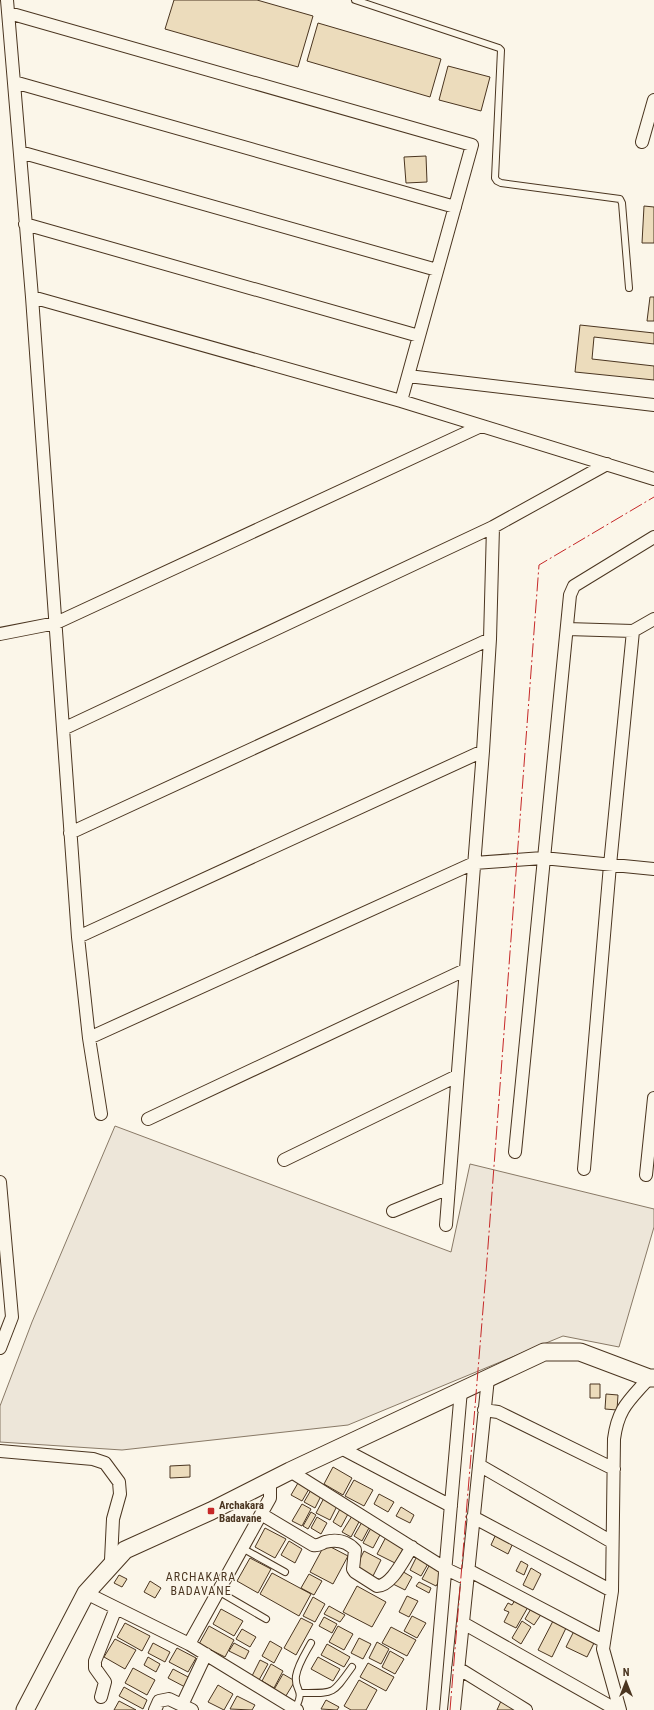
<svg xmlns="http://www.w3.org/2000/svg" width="654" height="1710" font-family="'Roboto Condensed',sans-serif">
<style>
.green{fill:#ede6d9;stroke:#887966}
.building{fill:#ecdcbc;stroke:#4a3520}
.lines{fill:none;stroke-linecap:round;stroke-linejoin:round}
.lane-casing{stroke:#4a3520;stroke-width:8}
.street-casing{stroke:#4a3520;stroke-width:14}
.secondary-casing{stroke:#4a3520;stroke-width:19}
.lane{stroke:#fbf6e9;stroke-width:6}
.street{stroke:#fbf6e9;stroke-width:12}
.secondary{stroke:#fbf6e9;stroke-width:17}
.power{stroke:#c62828;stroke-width:1;stroke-dasharray:14 3 2 3;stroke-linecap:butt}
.poi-dot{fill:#c62828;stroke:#fbf6e9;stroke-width:1.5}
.labels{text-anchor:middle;stroke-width:3;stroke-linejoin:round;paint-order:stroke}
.poi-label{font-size:11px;font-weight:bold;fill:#4a3520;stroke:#fbf6e9;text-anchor:start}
.neighbourhood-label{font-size:12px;letter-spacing:1px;fill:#4a3520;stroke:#fbf6e9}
</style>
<rect width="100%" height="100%" fill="#fbf6e9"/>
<path class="green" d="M115,1126L451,1252L470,1164L654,1209V1227L619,1347L563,1336L348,1425L122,1450L0,1442V1406L32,1322Z"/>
<path class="building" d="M174,0H257L313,16L298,67L165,29Z
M318,23L441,59L430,97L307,61Z
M448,66L490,77L481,111L439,100Z
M426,156L427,182L406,183L404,157Z
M644,206L654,207V243H642Z
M650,297H654V321H647Z
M580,325L654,333V344L594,337L592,359L654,366V380L575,372Z
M590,1384H600V1398H590Z
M606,1394L618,1395L617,1410L605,1409Z
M190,1465V1477L170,1478V1466Z
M333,1467L352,1478L343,1495L324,1484Z
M354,1480L373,1490L364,1506L345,1496Z
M298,1483L309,1489L302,1501L291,1495Z
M311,1490L321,1496L315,1508L304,1502Z
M379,1494L394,1502L388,1512L374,1504Z
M324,1498L337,1506L330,1520L316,1513Z
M302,1504L311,1509L302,1526L292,1521Z
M401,1507L414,1515L410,1523L396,1516Z
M340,1509L348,1514L341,1527L333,1522Z
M311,1512L316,1515L308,1529L303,1526Z
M352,1516L360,1520L351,1537L342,1532Z
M317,1517L327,1523L321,1534L311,1528Z
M362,1522L370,1526L362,1541L354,1536Z
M265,1528L286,1539L275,1558L255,1547Z
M371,1528L381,1533L373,1548L363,1543Z
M496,1534L513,1543L508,1554L491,1545Z
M386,1537L404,1547L395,1563L377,1554Z
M289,1541L302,1549L295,1563L281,1555Z
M325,1544L348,1556L333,1584L310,1572Z
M364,1551L381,1560L372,1578L355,1569Z
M417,1556L429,1562L421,1576L410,1570Z
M250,1558L271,1569L258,1593L237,1581Z
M521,1561L528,1565L524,1575L516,1571Z
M430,1564L445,1572L436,1586L422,1579Z
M531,1568L541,1574L533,1590L523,1585Z
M400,1570L412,1577L405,1590L393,1584Z
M272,1573L311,1594L299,1616L260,1594Z
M309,1574L322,1581L314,1595L301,1588Z
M119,1575L127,1579L122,1587L114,1583Z
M150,1581L161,1588L155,1598L144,1592Z
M419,1582L431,1588L429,1593L416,1586Z
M357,1586L386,1602L372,1627L343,1612Z
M407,1596L418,1601L409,1617L399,1612Z
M313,1597L325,1604L315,1622L303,1616Z
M515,1600L528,1607L516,1628L504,1622L509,1612L504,1610L508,1603L512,1605Z
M329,1606L345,1615L340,1622L324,1614Z
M532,1607L542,1613L534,1625L525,1619Z
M221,1609L243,1621L234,1636L213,1624Z
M412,1616L426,1623L417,1638L404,1631Z
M324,1617L337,1624L332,1633L319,1626Z
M301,1618L313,1624L296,1655L284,1648Z
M522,1621L531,1627L521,1644L512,1638Z
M553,1621L566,1628L552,1657L538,1650Z
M125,1623L150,1636L142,1651L117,1637Z
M209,1626L234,1640L225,1657L199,1644Z
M338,1626L353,1634L344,1650L329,1642Z
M391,1627L416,1640L407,1656L382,1643Z
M242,1629L256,1637L250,1647L236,1639Z
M575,1629L596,1639L587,1657L566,1647Z
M359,1638L371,1644L363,1659L351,1653Z
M115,1639L136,1650L125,1669L104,1657Z
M270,1641L282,1648L274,1663L262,1656Z
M377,1642L389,1649L381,1664L369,1658Z
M153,1643L170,1652L165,1662L148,1653Z
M234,1643L249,1651L245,1659L229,1651Z
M327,1644L350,1657L344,1667L321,1655Z
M177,1648L196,1658L188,1672L169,1662Z
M390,1651L404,1659L395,1674L382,1667Z
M148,1657L160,1664L156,1672L144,1665Z
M318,1657L340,1669L333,1681L311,1669Z
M260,1660L268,1664L259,1680L252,1676Z
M368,1663L394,1677L386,1691L360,1677Z
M271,1664L283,1671L274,1688L262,1681Z
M133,1668L155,1680L147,1695L125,1683Z
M173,1669L190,1678L185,1687L168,1678Z
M283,1674L295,1681L284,1699L272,1693Z
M359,1680L377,1690L366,1710H351L344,1706Z
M218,1685L233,1694L224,1710L208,1702Z
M124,1687L147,1700L143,1709L119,1696Z
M237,1696L255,1705L252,1710L230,1709Z
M326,1700L339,1707L337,1710L321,1709Z
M119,1701L136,1710H114Z
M501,1701L519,1710H497Z"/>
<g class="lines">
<g class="lane-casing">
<path id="lane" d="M355,0L499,48L501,50L495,178L497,181L501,183L620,199L622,203L629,288
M242,1548L285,1572
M218,1591L266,1619
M301,1693C335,1693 332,1695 352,1667
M295,1709C306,1688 294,1692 296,1676C298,1664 305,1654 311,1643"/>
</g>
<g class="street-casing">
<path id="street" d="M7,0L32,297L78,937L89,1038L101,1114
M9,13L472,145L401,401
M14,82L455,207
M642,142L654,100
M20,152L437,270
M25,224L419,336
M32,297L401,401L654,479
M408,376L654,405
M567,629L633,631L654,619
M0,634L56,623L481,426
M63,729L493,527L607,464
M70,833L490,639
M78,937L483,751
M89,1038L474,863L543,858L654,869
M148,1119L465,970
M515,1152L570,595L574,586L654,537
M284,1160L457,1076
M584,1169L610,865L633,631
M646,1175L654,1098
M0,1182L12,1317L0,1348
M393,1211L449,1188
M446,1225L483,751L490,639L493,527
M484,1410L498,1412L614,1469
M341,1448L451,1506
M0,1451L93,1459L105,1463L119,1482L120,1494L113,1519L111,1560
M479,1465L612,1542
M290,1471L446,1569L467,1579
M261,1514L313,1545C319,1546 320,1544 325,1542C336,1539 347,1541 355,1550L353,1569L355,1572L377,1586C392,1586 404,1558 412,1547
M473,1517L612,1591
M468,1570L603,1641
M86,1593L189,1644L270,1498V1481
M463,1623L617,1710
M189,1644L297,1710
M458,1668L526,1710
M101,1697L105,1682L95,1668V1661L116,1608
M182,1705L206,1654
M155,1710L159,1701L169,1699L192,1710
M433,1710L461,1390
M454,1710L488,1378
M620,1710L603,1649L612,1591L614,1439C618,1408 629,1401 649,1378"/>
</g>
<g class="secondary-casing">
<path id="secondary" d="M25,1710L86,1593L125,1550L211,1511L290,1471L544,1352H580L649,1378H654"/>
</g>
<use href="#lane" class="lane"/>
<use href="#street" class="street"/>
<use href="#secondary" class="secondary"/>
<path class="power" d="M450,1710L486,1273L539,565L654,497"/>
</g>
<rect class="poi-dot" x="207" y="1507" width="8" height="8" rx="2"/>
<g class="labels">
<g class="poi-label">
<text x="219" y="1509">Archakara<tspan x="219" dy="13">Badavane</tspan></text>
</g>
<g class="neighbourhood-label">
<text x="201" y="1581">ARCHAKARA<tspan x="201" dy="14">BADAVANE</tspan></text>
</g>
</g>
<g transform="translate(626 1682)" stroke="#fbf6e9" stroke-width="3" paint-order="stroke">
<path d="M0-3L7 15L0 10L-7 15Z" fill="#4a3520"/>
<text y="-6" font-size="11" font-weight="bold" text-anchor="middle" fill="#4a3520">N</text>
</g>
</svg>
